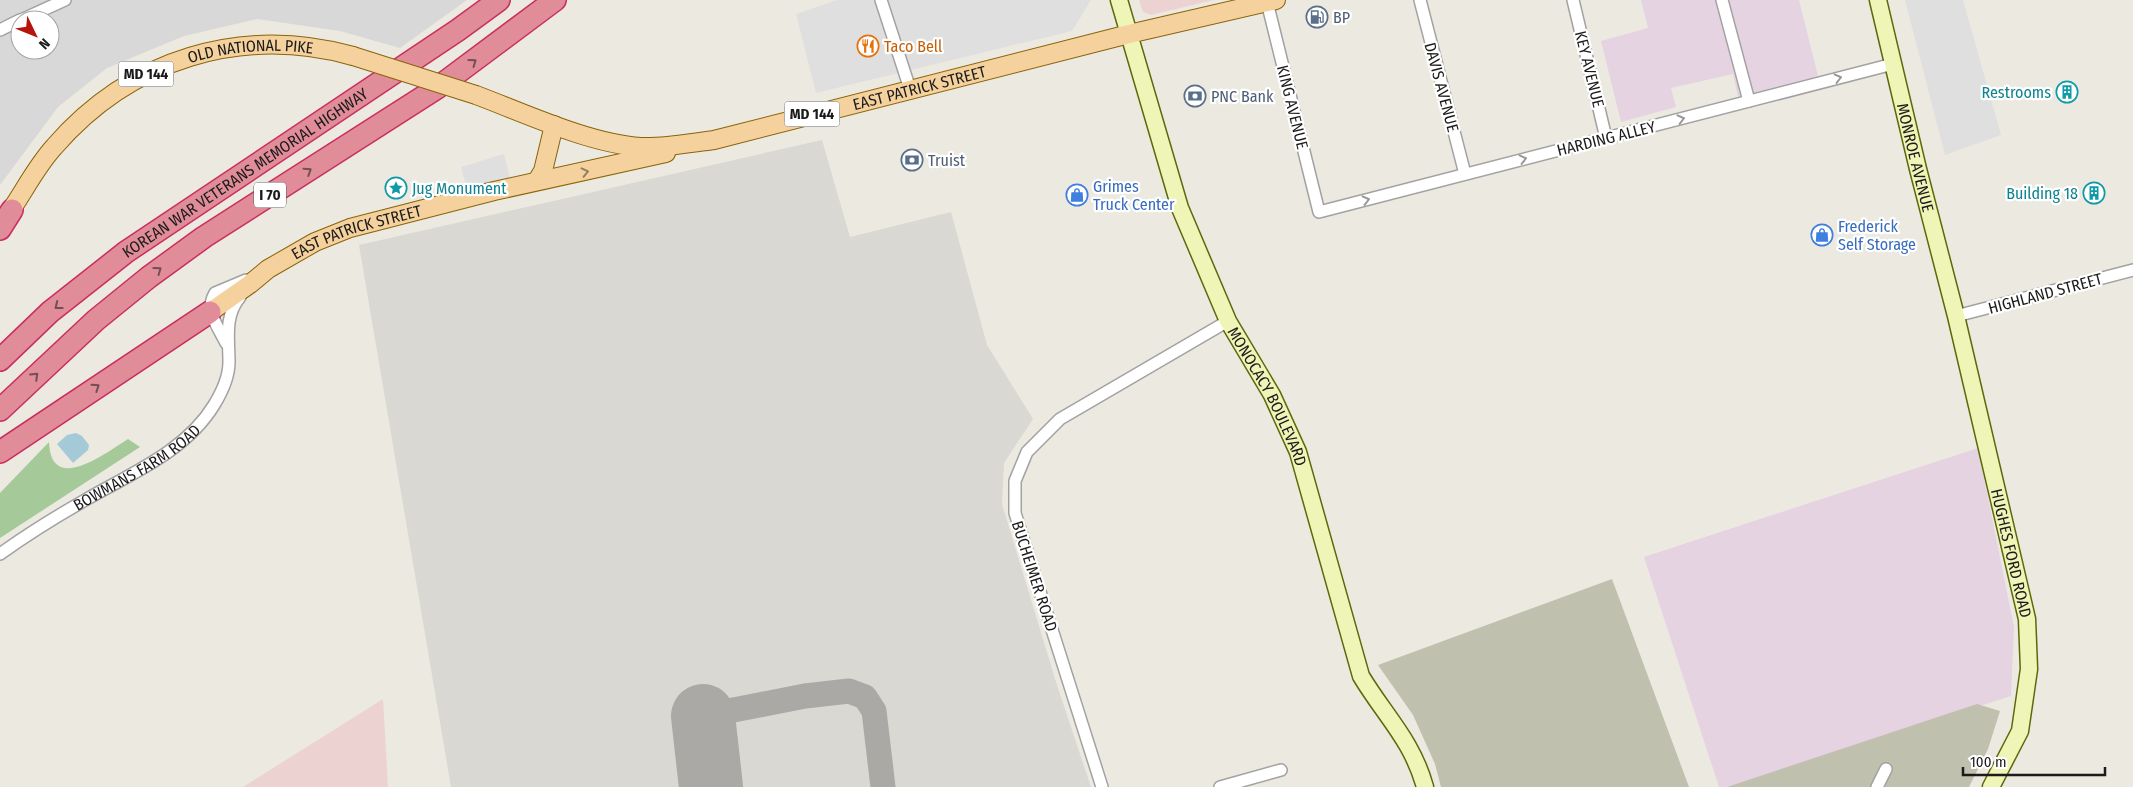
<svg xmlns="http://www.w3.org/2000/svg" width="2133" height="787" font-family="'Fira Sans Condensed',sans-serif">
<style>
.residential{fill:#d9d8d8;fill-rule:evenodd}
.commercial{fill:#ecd3d1}
.industrial{fill:#e5d3e1}
.airport{fill:#dad8d3}
.construction{fill:#bfc0ad}
.forest{fill:#a5c998}
.parking{fill:#dfdfdf}
.water{fill:#a4cad7}
.lines{fill:none;stroke-linecap:round;stroke-linejoin:round}
.taxiway{stroke:#aaa9a5;stroke-width:25}
.runway{stroke:#aaa9a5;stroke-width:64}
.street-casing{stroke:#a2a2a2;stroke-width:14}
.secondary-casing{stroke:#5c690b;stroke-width:19}
.primary-casing{stroke:#896309;stroke-width:20}
.highway-casing{stroke:#ca2e5e;stroke-width:24}
.street{stroke:#fff;stroke-width:11}
.secondary{stroke:#eff5b6;stroke-width:16}
.primary{stroke:#f5d29d;stroke-width:18}
.highway{stroke:#e08c99;stroke-width:21}
.primary-bridge-casing{stroke:#896309;stroke-width:20;stroke-linecap:butt}
.primary-bridge{stroke:#f5d29d;stroke-width:18}
.oneway{stroke:#744e54}
.oneway2{stroke:#989898}
.oneway3{stroke:#938062}
.labels{text-anchor:middle;stroke-width:4.5;stroke-linejoin:round;paint-order:stroke}
.shield{fill:#fff;stroke:#5f5f5f;stroke-width:1}
.shield-label{font-size:15px;font-weight:bold;fill:#1b1b1b}
.service-label{font-size:16px;fill:#4e5e75;stroke:#fff;text-anchor:start}
.food-label{font-size:16px;fill:#c56008;stroke:#fff;text-anchor:start}
.street-label{font-size:16px;fill:#1b1b1b;stroke:#fff}
.culture-label{font-size:16px;fill:#0d838f;stroke:#fff;text-anchor:end}
.shop-label{font-size:16px;fill:#366cbe;stroke:#fff;text-anchor:start}
</style>
<rect width="100%" height="100%" fill="#ece9e1"/>
<path class="residential" d="M0,0H467L400,48L340,31L257,19L184,36L107,68L58,107L0,185ZM20,20H50V50H20Z"/>
<path class="commercial" d="M1139,0H1214L1151,15L1143,12Z
M383,699L388,787H243Z"/>
<path class="industrial" d="M1641,0H1799L1818,76L1738,97L1733,74L1671,88L1676,107L1621,122L1601,41L1648,28Z
M1978,448L2014,627L2011,696L1731,787H1719L1644,557Z"/>
<path class="airport" d="M822,140L850,237L951,212L987,345L1033,419L1004,463L1002,504L1056,682L1091,787H451L359,245Z"/>
<path class="construction" d="M1612,579L1689,787H1441L1435,764L1413,715L1378,665Z
M1977,704L2000,711L1988,749L1969,787H1727Z"/>
<path class="forest" d="M128,439L140,447L0,538V493L49,442C51,496 107,452 128,439Z"/>
<path class="parking" d="M837,0H1091L1072,31L816,93L796,14Z
M1905,0H1963L2001,135L1945,155Z
M504,154L511,182L468,193L461,167Z"/>
<path class="water" d="M76,433L82,436L89,445L88,450L73,463L57,444L67,435Z"/>
<g class="lines">
<path class="taxiway" d="M703,716L805,696L849,691L865,697L874,711L883,787"/>
<path class="runway" d="M703,716L711,787"/>
<g class="street-casing">
<g id="street">
<path d="M881,0L910,89"/>
<path d="M1420,0L1465,174"/>
<path d="M1573,0L1606,138"/>
<path d="M1722,0L1749,101"/>
<path d="M1267,2L1319,212L1893,64"/>
<path d="M21,20L65,0"/>
<path d="M0,30L20,20"/>
<path d="M1956,316L2133,270"/>
<path d="M226,343C218,326 204,311 215,293L246,280"/>
<path id="s1" d="M0,554C28,534 57,516 87,499C132,473 186,451 214,405C222,392 229,378 229,362C229,339 224,316 240,297"/>
<path d="M1102,787L1015,513V481L1027,452L1060,419L1228,321"/>
<path d="M1220,787L1281,770"/>
<path d="M1877,787L1886,769"/>
</g>
</g>
<g class="secondary-casing">
<g id="secondary">
<path id="s2" d="M1119,0L1180,208L1228,321L1272,395L1298,452L1361,676C1385,716 1412,740 1425,787"/>
<path id="s3" d="M1878,0L1918,169L1956,316L2027,619L2029,669L2020,731L1991,787"/>
</g>
</g>
<g class="primary-casing">
<g id="primary">
<path id="s4" d="M476,95C524,113 590,144 641,147C665,148 690,143 714,140L1129,34L1276,0"/>
<path d="M537,181L543,171L554,125"/>
<path id="s5" d="M4,220C22,196 34,169 54,147C130,59 241,25 353,56"/>
<path id="s6" d="M210,312L250,284L268,269L315,242L350,228L494,191L666,153"/>
</g>
</g>
<g class="highway-casing">
<g id="highway">
<path d="M0,229L12,210"/>
<path id="s7" d="M0,360L50,312L126,252L458,30L499,0"/>
<path d="M0,410L96,320L149,277L204,237L437,88L555,0"/>
<path d="M0,452L210,312"/>
</g>
</g>
<use href="#street" class="street"/>
<use href="#secondary" class="secondary"/>
<use href="#primary" class="primary"/>
<use href="#highway" class="highway"/>
<g class="primary-bridge-casing">
<path id="primary-bridge" d="M353,56L476,95"/>
</g>
<use href="#primary-bridge" class="primary-bridge"/>
</g>
<defs><path id="oneway-chevron" d="M-2-3.5L2.5 0L-2 3.5" fill="none" stroke-width="1.6" stroke-linecap="round" stroke-linejoin="round" transform="scale(1.25)"/></defs>
<g class="oneway">
<use href="#oneway-chevron" transform="translate(473 62) rotate(-36)"/>
<use href="#oneway-chevron" transform="translate(308 171) rotate(-33)"/>
<use href="#oneway-chevron" transform="translate(158 270) rotate(-36)"/>
<use href="#oneway-chevron" transform="translate(58 306) rotate(142)"/>
<use href="#oneway-chevron" transform="translate(35 376) rotate(-44)"/>
<use href="#oneway-chevron" transform="translate(96 387) rotate(-34)"/>
</g>
<g class="oneway2">
<use href="#oneway-chevron" transform="translate(1838 78) rotate(-14)"/>
<use href="#oneway-chevron" transform="translate(1681 119) rotate(-14)"/>
<use href="#oneway-chevron" transform="translate(1523 159) rotate(-14)"/>
<use href="#oneway-chevron" transform="translate(1366 200) rotate(-14)"/>
</g>
<use class="oneway3" href="#oneway-chevron" transform="translate(585 172) rotate(-13)"/>
<defs>
<g id="fuel-ring" transform="scale(1.125)"><circle r="9.5" fill="#fff" stroke="#5c6f8a" stroke-width="1.5"/><path d="M-5.5-6h7V0h2V4h1.3V-2.5L3-4.5l.8-.8L6-3V5H2.5V1h-1V6h-7ZM-4.2-4.7v3.2H.2V-4.7Z" fill="#5c6f8a"/></g>
<g id="restaurant-ring" transform="scale(1.125)"><circle r="9.5" fill="#fff" stroke="#e8710a" stroke-width="1.5"/><path d="M-5-6h1v4h1v-4h1v4h1v-4h1v5L-1.5 .5V6h-2V.5L-5-1ZM5-6V6H3V1.5H1.5Q1.5-4 5-6Z" fill="#e8710a"/></g>
<g id="building-ring" transform="scale(1.125)"><circle r="9.5" fill="#fff" stroke="#0f9aa8" stroke-width="1.5"/><path d="M-4-6H4V6H1V3H-1V6H-4ZM-2.5-4.3h1.7v1.8h-1.7ZM.8-4.3h1.7v1.8H.8ZM-2.5-1h1.7V.8h-1.7ZM.8-1h1.7V.8H.8Z" fill="#0f9aa8"/></g>
<g id="bank-ring" transform="scale(1.125)"><circle r="9.5" fill="#fff" stroke="#5c6f8a" stroke-width="1.5"/><path d="M-6-4H6V4H-6ZM0-2.3a2.3 2.3 0 1 0 0 4.6a2.3 2.3 0 1 0 0-4.6Z" fill="#5c6f8a"/></g>
<g id="sight-ring" transform="scale(1.125)"><circle r="9.5" fill="#fff" stroke="#0f9aa8" stroke-width="1.5"/><path d="M0-6L1.8-2.2L6-1.7L2.9 1.2L3.7 5.4L0 3.3L-3.7 5.4L-2.9 1.2L-6-1.7L-1.8-2.2Z" fill="#0f9aa8"/></g>
<g id="shop-ring" transform="scale(1.125)"><circle r="9.5" fill="#fff" stroke="#3f7fe0" stroke-width="1.5"/><path d="M-5-2.5h2.3a2.7 3.5 0 0 1 5.4 0H5L5.5 6h-11ZM-1.5-2.5h3a1.5 2.3 0 0 0-3 0Z" fill="#3f7fe0"/></g>
</defs>
<g fill-rule="evenodd">
<use href="#fuel-ring" x="1317" y="17"/>
<use href="#restaurant-ring" x="868" y="46"/>
<use href="#building-ring" x="2067" y="92"/>
<use href="#bank-ring" x="1195" y="96"/>
<use href="#bank-ring" x="912" y="160"/>
<use href="#sight-ring" x="396" y="188"/>
<use href="#building-ring" x="2094" y="193"/>
<use href="#shop-ring" x="1077" y="195"/>
<use href="#shop-ring" x="1822" y="235"/>
</g>
<g class="labels">
<g class="shield">
<rect x="118.5" y="61.5" width="55" height="25" rx="4"/>
<rect x="784.5" y="101.5" width="55" height="25" rx="4"/>
<rect x="254" y="182.5" width="32" height="25" rx="4"/>
</g>
<g class="shield-label">
<text x="146" y="79">MD 144</text>
<text x="812" y="119">MD 144</text>
<text x="270" y="200">I 70</text>
</g>
<g class="service-label">
<text x="1333" y="23">BP</text>
<text x="1211" y="102">PNC Bank</text>
<text x="928" y="166">Truist</text>
</g>
<g class="food-label">
<text x="884" y="52">Taco Bell</text>
</g>
<g class="street-label">
<text dy="6" stroke="none"><textPath href="#s5" startOffset="315">OLD NATIONAL PIKE</textPath></text>
<text transform="translate(1590 69) rotate(76)" y="6">KEY AVENUE</text>
<text transform="translate(1442 87) rotate(75)" y="6">DAVIS AVENUE</text>
<text dy="6" stroke="none"><textPath href="#s4" startOffset="459">EAST PATRICK STREET</textPath></text>
<text transform="translate(1293 107) rotate(76)" y="6">KING AVENUE</text>
<text transform="translate(1606 138) rotate(-14)" y="6">HARDING ALLEY</text>
<text dy="6" stroke="none"><textPath href="#s3" startOffset="162">MONROE AVENUE</textPath></text>
<text dy="6" stroke="none"><textPath href="#s7" startOffset="309">KOREAN WAR VETERANS MEMORIAL HIGHWAY</textPath></text>
<text dy="6" stroke="none"><textPath href="#s6" startOffset="169">EAST PATRICK STREET</textPath></text>
<text transform="translate(2045 293) rotate(-15)" y="6">HIGHLAND STREET</text>
<text dy="6" stroke="none"><textPath href="#s2" startOffset="425">MONOCACY BOULEVARD</textPath></text>
<text dy="6" stroke="none"><textPath href="#s1" startOffset="162">BOWMANS FARM ROAD</textPath></text>
<text dy="6" stroke="none"><textPath href="#s3" startOffset="569">HUGHES FORD ROAD</textPath></text>
<text transform="translate(1035 576) rotate(72)" y="6">BUCHEIMER ROAD</text>
</g>
<g class="culture-label">
<text x="2051" y="98">Restrooms</text>
<text x="412" y="194" text-anchor="start">Jug Monument</text>
<text x="2078" y="199">Building 18</text>
</g>
<g class="shop-label">
<text x="1093" y="192">Grimes<tspan x="1093" dy="18">Truck Center</tspan></text>
<text x="1838" y="232">Frederick<tspan x="1838" dy="18">Self Storage</tspan></text>
</g>
</g>
<g transform="translate(35 35) rotate(133)"><circle r="24" fill="#ffffff" stroke="#a4a4a4"/>
<path d="M0-4L9 19L0 12L-9 19Z" fill="#b9120d"/>
<text y="-8" font-size="14" font-weight="bold" text-anchor="middle" fill="#1b1b1b">N</text>
</g>
<path d="M1963 767v8h142v-8" fill="none" stroke="#1b1b1b" stroke-width="2.5"/>
<text x="1970" y="767" font-size="15" fill="#1b1b1b" stroke="#ffffff" stroke-width="4" paint-order="stroke">100 m</text>
</svg>
